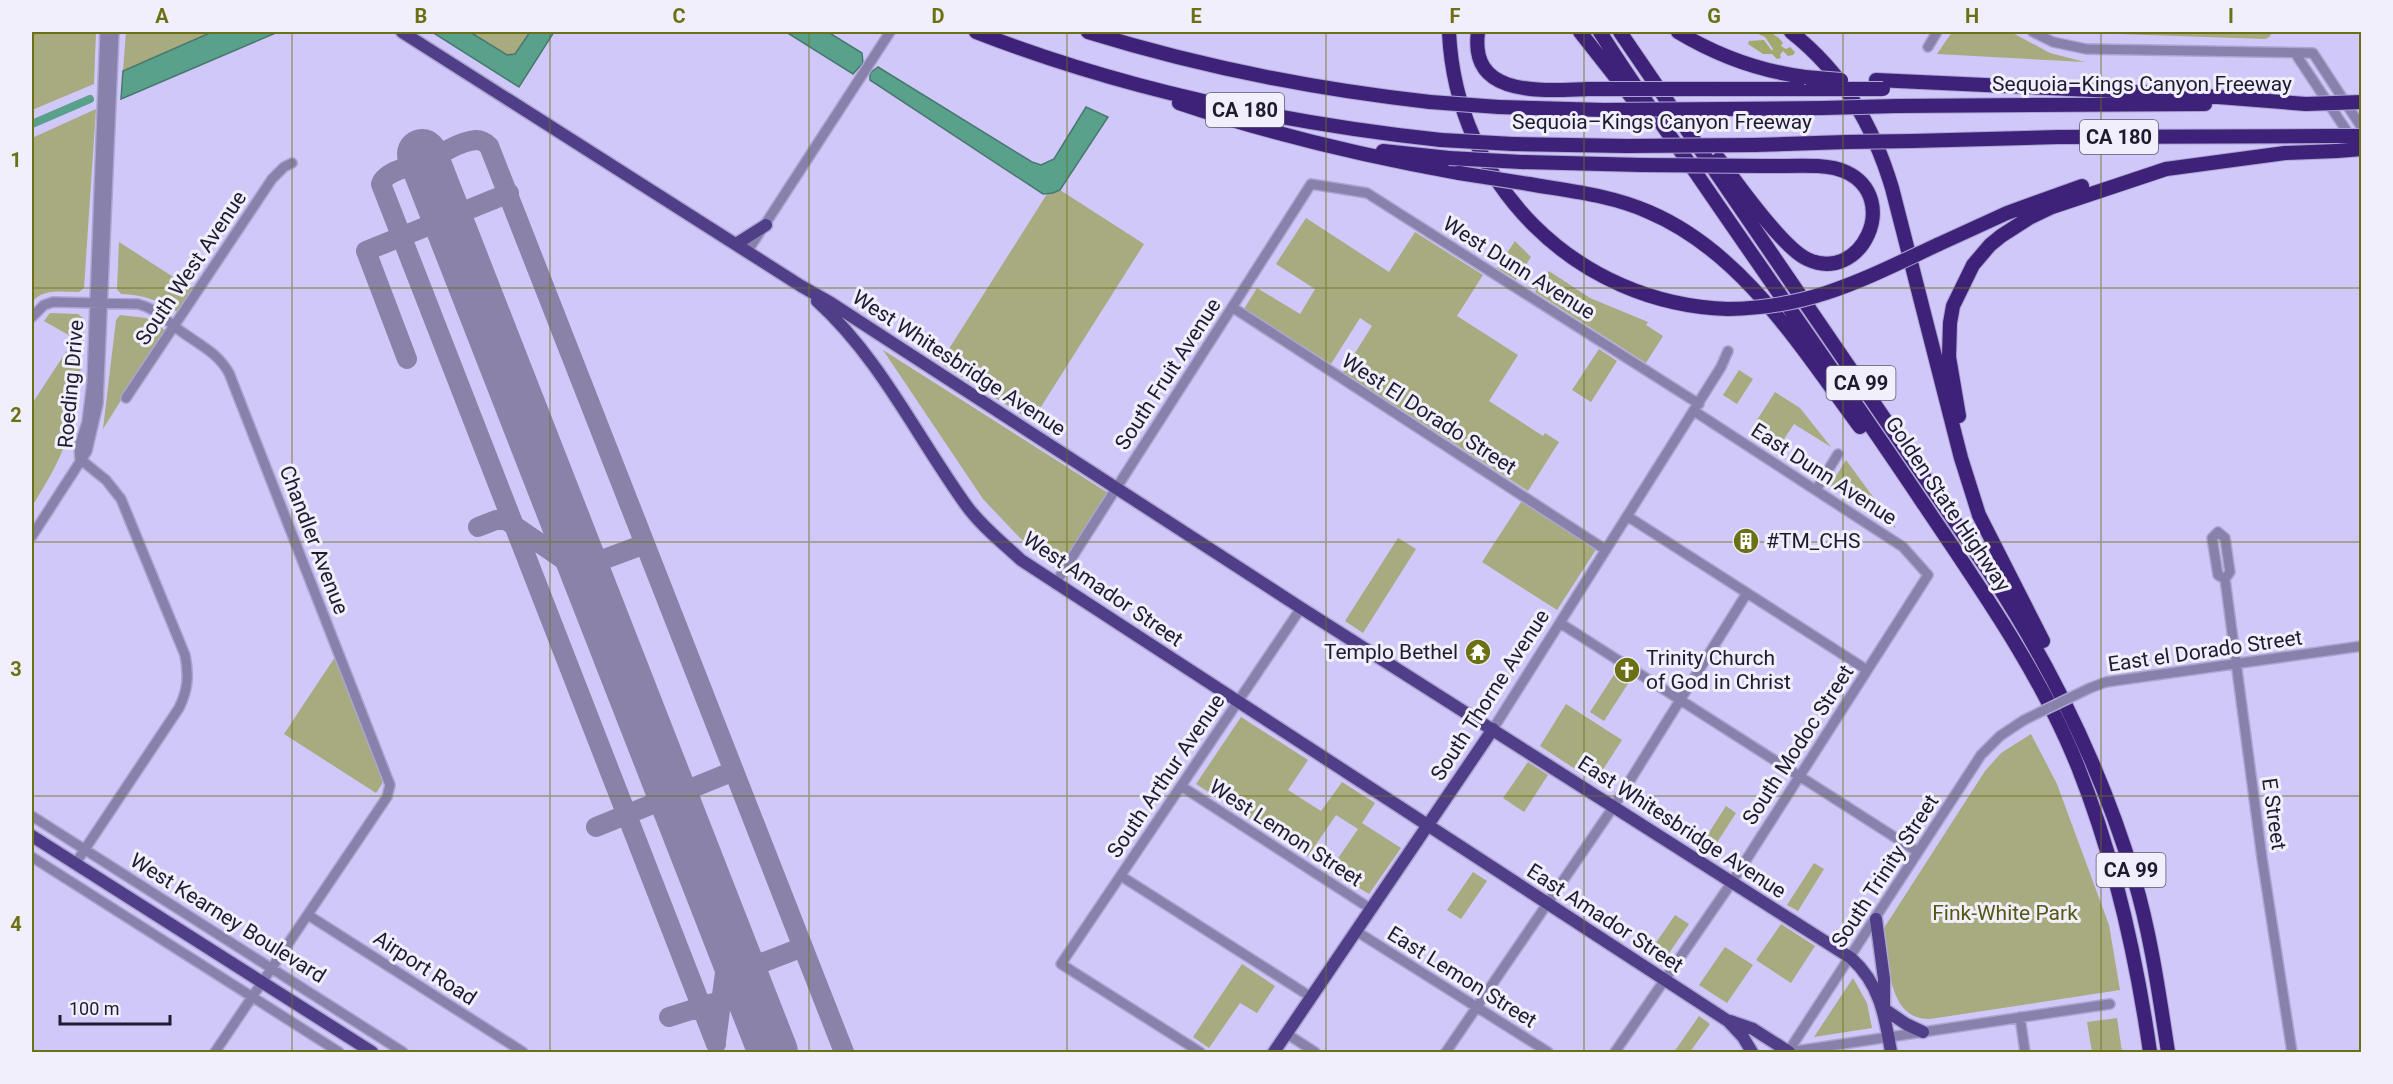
<svg xmlns="http://www.w3.org/2000/svg" width="2393" height="1084" font-family="Roboto,sans-serif">
<style>
.green{fill:#a7ab7f}
.forest{fill:#a3a86d}
.water{fill:#59a18b;stroke:#487870;stroke-width:1.5}
.lines{fill:none;stroke-linecap:round;stroke-linejoin:round}
.canal{stroke:#59a18b;stroke-width:8}
.taxiway{stroke:#8a82a8;stroke-width:20}
.runway{stroke:#8a82a8;stroke-width:50}
.minor-casing{stroke:#ada5d1;stroke-width:12}
.major-casing{stroke:#ada5d1;stroke-width:15}
.highway-casing{stroke:#ada5d1;stroke-width:16}
.minor{stroke:#8881ab;stroke-width:9}
.major{stroke:#513e88;stroke-width:12}
.highway{stroke:#3e2279;stroke-width:14}
.minor-bridge-casing{stroke:#ada5d1;stroke-width:12;stroke-linecap:butt}
.highway-bridge-casing{stroke:#ada5d1;stroke-width:16;stroke-linecap:butt}
.minor-bridge{stroke:#8881ab;stroke-width:9}
.highway-bridge{stroke:#3e2279;stroke-width:14}
.grid{fill:none;stroke:#6c7015;stroke-width:1.5;stroke-opacity:0.55}
.labels{text-anchor:middle;stroke-width:6;stroke-linejoin:round;paint-order:stroke}
.shield{fill:#f0effb;stroke:#5e5a6d;stroke-width:1.5}
.shield-label{font-size:20px;font-weight:bold;fill:#1f1a30}
.street-label{font-size:21px;fill:#1f1a30;stroke:#f0effb}
.poi-label{font-size:21px;fill:#1f1a30;stroke:#f0effb;text-anchor:start}
.park-label{font-size:21px;fill:#555814;stroke:#f0effb}
.neatline{fill:none;stroke:#6c7015;stroke-width:2}
.grid-label{font-size:20px;text-anchor:middle;font-weight:bold;fill:#6c7015}
</style>
<rect width="100%" height="100%" fill="#d0c8f9"/>
<path class="green" d="M32,32H96L94,84L32,110Z
M126,32H212L123,71Z
M470,32H530L515,54L507,55Z
M1952,32H2011L2050,53L2085,62L1937,54Z
M2058,32H2272L2270,36L2266,39Z
M96,109L84,288L79,292C62,292 43,288 32,302V138Z
M1060,190L1144,244L1032,421L940,363L1047,194Z
M1306,218L1389,272L1415,232L1483,275L1457,316L1518,355L1489,401L1543,436L1545,433L1559,442L1528,491L1343,372L1372,326L1360,318L1331,364L1244,309L1257,288L1300,314L1315,289L1276,264Z
M1515,241L1531,257L1516,280L1497,268Z
M119,242L192,289L177,312C158,300 144,295 121,294L117,289Z
M1549,271L1590,298L1648,322L1646,325L1663,336L1646,363L1535,292Z
M50,313L78,314L83,318L84,344L44,321Z
M120,315L146,318L165,330L103,429L116,320Z
M1599,349L1617,361L1591,402L1572,390Z
M67,350L81,359C80,418 64,457 32,506V404Z
M883,350L1108,493L1058,569L1019,537L983,499Z
M1739,370L1753,379L1737,404L1723,395Z
M1775,392L1800,408L1831,447L1794,424L1776,451L1748,434Z
M1846,460L1896,528L1830,486Z
M1523,499L1597,548L1557,610L1482,562Z
M1398,538L1416,549L1363,633L1345,621Z
M335,657L382,778V784L376,793L284,734Z
M1617,670L1631,679L1604,721L1590,712Z
M1566,704L1622,740L1595,782L1540,746Z
M1241,717L1308,760L1288,790L1321,811L1342,782L1375,803L1362,823L1401,848L1369,894L1330,870L1358,829L1336,815L1308,856L1196,784Z
M2031,734L2057,784L2109,925L2120,990L1930,1019C1886,1020 1889,958 1884,928L1985,771L2001,753Z
M1528,762L1548,775L1524,812L1503,798Z
M1726,806L1736,813L1709,855L1699,848Z
M1814,863L1824,869L1798,911L1787,905Z
M1473,872L1487,881L1461,919L1447,910Z
M1675,915L1689,924L1663,962L1649,953Z
M1781,924L1815,946L1791,983L1756,960Z
M1725,947L1753,965L1727,1003L1699,985Z
M1242,964L1275,986L1257,1013L1240,1003L1209,1048L1193,1037Z
M1853,978L1867,1003L1872,1028L1814,1037Z
M1699,1016L1710,1024L1690,1052H1674Z
M2117,1018L2122,1052H2092L2087,1022Z"/>
<path class="forest" d="M1754,32C1767,31 1775,32 1783,43L1781,46L1786,49L1790,47L1795,52L1793,55L1788,56L1783,51L1780,55L1781,58L1777,59L1772,54H1763L1748,44L1749,41L1764,40L1772,51L1773,49L1765,37Z"/>
<path class="water" d="M212,32H278L121,99L123,71Z
M432,32H470L507,55L515,54L530,32H554L519,87Z
M786,32H828L862,53L863,63L853,74Z
M878,67L1032,162L1041,165L1054,159L1086,107L1108,117L1060,190L1053,193L1043,194L870,80V73Z"/>
<g class="lines">
<path class="canal" d="M32,124L90,99"/>
<path class="taxiway" d="M433,182L430,166C434,154 463,141 476,140C482,140 485,142 489,146L844,1052
M433,182C429,177 426,170 420,168C408,164 385,173 381,184L716,1044
M407,359L366,251L509,193
M478,527L496,520H506L586,575
M583,567L645,544
M596,827L734,771
M741,971L803,947
M669,1017L713,1003
M716,1041L729,942"/>
<path class="runway" d="M422,154L773,1052"/>
<g class="minor-casing">
<path id="minor" d="M2033,32L2053,42L2086,49L2313,53L2362,128
M1928,47L1937,32
M2295,53L2352,139
M747,252L890,32
M1232,307L1606,550
M32,317L44,305L53,302L138,304C158,309 167,322 182,332C200,345 218,353 229,373L390,785L387,797L215,1052
M126,398L272,179L284,167L292,163
M80,459L79,447L87,422L92,382L105,32
M1816,490L1838,454
M1627,516L1867,670
M2218,532L2225,538L2230,572L2225,579L2218,575L2212,538Z
M32,536L87,451L98,404L114,32
M2225,579L2262,858L2292,1052
M1055,584L1311,184L1367,193L1699,404
M1560,623L1918,852
M2090,688L2106,682L2362,646
M1493,729L1721,367L1728,351
M1181,786L1371,909
M32,816L403,1052
M32,857L339,1052
M75,864L179,708C188,690 189,675 185,655L121,499L106,480L80,459
M1121,876L1311,997
M308,915L523,1052
M1356,931L1548,1052
M2020,1017L2025,1052
M1287,1034L1315,1052
M1200,1052L1061,964L1301,608
M1446,1052L1614,806L1747,593
M1615,1052L1732,882L1928,575L1903,547L1694,411
M1788,1052L1981,755L2000,736L2024,720
M1789,1052L2110,1004"/>
</g>
<g class="major-casing">
<path id="major" d="M402,32L801,286L831,303L1301,608L1851,958C1880,984 1885,1016 1891,1052
M736,244L766,225
M817,301C880,358 917,437 966,505C981,526 1003,543 1021,560L1728,1021L1743,1037L1752,1052
M32,836L372,1052
M1876,919L1884,979V1009L1906,1024L1923,1032
M1730,1021L1753,1029L1789,1052
M1274,1052L1493,729"/>
</g>
<g class="highway-casing">
<path id="highway" d="M976,32C1125,90 1282,123 1441,140
M1088,32C1201,67 1312,89 1430,102
M1449,32C1456,184 1576,304 1728,309
M1478,32C1469,99 1544,90 1588,89
M1580,32L1647,117
M1600,32C1630,80 1663,126 1696,173C1771,283 1849,392 1923,503C1980,588 2040,672 2078,767C2115,860 2136,955 2150,1052
M1620,32L1988,570C2051,666 2101,767 2134,878C2151,935 2159,994 2168,1052
M1678,32C1718,56 1759,71 1805,77
M1791,32C1843,73 1873,125 1892,188L1961,458L1979,515L2043,641
M1876,80L2180,94L2306,104
M1709,89H1811
M1179,103C1271,134 1364,156 1459,173
M1896,106L2205,104
M1499,107L1604,110
M1724,109L1823,108
M1912,141L2058,137L2327,136
M1513,144L1627,146
M1754,145L1846,142
M1383,151L1449,158
M1719,159C1737,183 1783,248 1807,259C1861,285 1902,198 1846,172C1825,162 1787,167 1763,166
M1521,162L1642,165
M1529,184C1569,191 1611,195 1649,212C1743,252 1801,348 1860,427
M1937,245L2007,213L2082,186
M1959,416L1949,357L1950,323L1953,306L1973,265L1990,245L2001,236L2029,218L2052,207L2166,169L2285,153L2337,151"/>
</g>
<use href="#minor" class="minor"/>
<use href="#major" class="major"/>
<use href="#highway" class="highway"/>
<g class="minor-bridge-casing">
<path id="minor-bridge" d="M2024,720L2090,688"/>
</g>
<g class="highway-bridge-casing">
<path id="highway-bridge" d="M1805,77L1841,80
M1588,89H1709
M1811,89H1883
M1430,102L1499,107
M2306,104L2362,102
M1823,108L1896,106
M1604,110L1724,109
M2327,136H2362
M1441,140L1513,144
M1846,142L1912,141
M1627,146L1754,145
M2337,151L2362,149
M1449,158L1521,162
M1642,165L1763,166
M1459,173L1529,184
M1728,309C1811,308 1864,279 1937,245"/>
</g>
<use href="#minor-bridge" class="minor-bridge"/>
<use href="#highway-bridge" class="highway-bridge"/>
</g>
<path class="grid" d="M292,32V1052M550,32V1052M809,32V1052M1067,32V1052M1326,32V1052M1584,32V1052M1843,32V1052M2101,32V1052M32,288H2362M32,542H2362M32,796H2362"/>
<defs>
<g id="building-disc" transform="scale(1.35)"><circle r="9.5" fill="#6c7015" stroke="#f0effb"/><path d="M-4-6H4V6H1V3H-1V6H-4ZM-2.5-4.3h1.7v1.8h-1.7ZM.8-4.3h1.7v1.8H.8ZM-2.5-1h1.7V.8h-1.7ZM.8-1h1.7V.8H.8Z" fill="#fff"/></g>
<g id="temple-disc" transform="scale(1.35)"><circle r="9.5" fill="#6c7015" stroke="#f0effb"/><path d="M0-6L5-2H3V0L6.5 2.5H4V6H1.5V3h-3V6H-4V2.5H-6.5L-3 0V-2H-5Z" fill="#fff"/></g>
<g id="church-disc" transform="scale(1.35)"><circle r="9.5" fill="#6c7015" stroke="#f0effb"/><path d="M-1.2-6h2.4v3.5h3.3v2.4h-3.3V6h-2.4V-.1h-3.3v-2.4h3.3Z" fill="#fff"/></g>
</defs>
<g fill-rule="evenodd">
<use href="#building-disc" x="1746" y="541"/>
<use href="#temple-disc" x="1478" y="652"/>
<use href="#church-disc" x="1627" y="670"/>
</g>
<g class="labels">
<g class="shield">
<rect x="1206" y="93" width="78" height="34" rx="4.5"/>
<rect x="2080" y="120" width="78" height="34" rx="4.5"/>
<rect x="1826.5" y="366" width="69" height="34" rx="4.5"/>
<rect x="2096.5" y="853" width="69" height="34" rx="4.5"/>
</g>
<g class="shield-label">
<text x="1245" y="117">CA 180</text>
<text x="2119" y="144">CA 180</text>
<text x="1861" y="390">CA 99</text>
<text x="2131" y="877">CA 99</text>
</g>
<g class="street-label">
<text x="2142" y="91">Sequoia–Kings Canyon Freeway</text>
<text x="1662" y="129">Sequoia–Kings Canyon Freeway</text>
<text transform="translate(191 268) rotate(-56)" y="7">South West Avenue</text>
<text transform="translate(1519 268) rotate(32)" y="7">West Dunn Avenue</text>
<text transform="translate(959 363) rotate(33)" y="7">West Whitesbridge Avenue</text>
<text transform="translate(1168 374) rotate(-57)" y="7">South Fruit Avenue</text>
<text transform="translate(71 384) rotate(-85)" y="7">Roeding Drive</text>
<text transform="translate(1429 414) rotate(33)" y="7">West El Dorado Street</text>
<text transform="translate(1824 474) rotate(33)" y="7">East Dunn Avenue</text>
<text transform="translate(1948 504) rotate(56)" y="7">Golden State Highway</text>
<text transform="translate(314 540) rotate(69)" y="7">Chandler Avenue</text>
<text transform="translate(1103 589) rotate(34)" y="7">West Amador Street</text>
<text transform="translate(2205 651) rotate(-8)" y="7">East el Dorado Street</text>
<text transform="translate(1490 695) rotate(-57)" y="7">South Thorne Avenue</text>
<text transform="translate(1798 745) rotate(-57)" y="7">South Modoc Street</text>
<text transform="translate(1166 776) rotate(-56)" y="7">South Arthur Avenue</text>
<text transform="translate(2274 814) rotate(82)" y="7">E Street</text>
<text transform="translate(1682 827) rotate(33)" y="7">East Whitesbridge Avenue</text>
<text transform="translate(1286 833) rotate(33)" y="7">West Lemon Street</text>
<text transform="translate(1885 871) rotate(-57)" y="7">South Trinity Street</text>
<text transform="translate(228 918) rotate(32)" y="7">West Kearney Boulevard</text>
<text transform="translate(1605 918) rotate(33)" y="7">East Amador Street</text>
<text transform="translate(425 968) rotate(33)" y="7">Airport Road</text>
<text transform="translate(1462 977) rotate(32)" y="7">East Lemon Street</text>
</g>
<g class="poi-label">
<text x="1766" y="548">#TM_CHS</text>
<text x="1458" y="659" text-anchor="end">Templo Bethel</text>
<text x="1646" y="665">Trinity Church<tspan x="1646" dy="24">of God in Christ</tspan></text>
</g>
<g class="park-label">
<text x="2005" y="920">Fink-White Park</text>
</g>
</g>
<rect width="2393" height="1084" fill="none" stroke="#f0effb" stroke-width="66"/>
<path d="M60 1015v9h110v-9" fill="none" stroke="#1f1a30" stroke-width="3"/>
<text x="69" y="1015" font-size="18" fill="#1f1a30" stroke="#f0effb" stroke-width="4.5" paint-order="stroke">100 m</text>
<rect x="33" y="33" width="2327" height="1018" class="neatline"/>
<g class="grid-label">
<text x="162" y="23">A</text>
<text x="421" y="23">B</text>
<text x="679" y="23">C</text>
<text x="938" y="23">D</text>
<text x="1196" y="23">E</text>
<text x="1455" y="23">F</text>
<text x="1714" y="23">G</text>
<text x="1972" y="23">H</text>
<text x="2231" y="23">I</text>
<text x="16" y="167">1</text>
<text x="16" y="422">2</text>
<text x="16" y="676">3</text>
<text x="16" y="931">4</text>
</g>
</svg>
